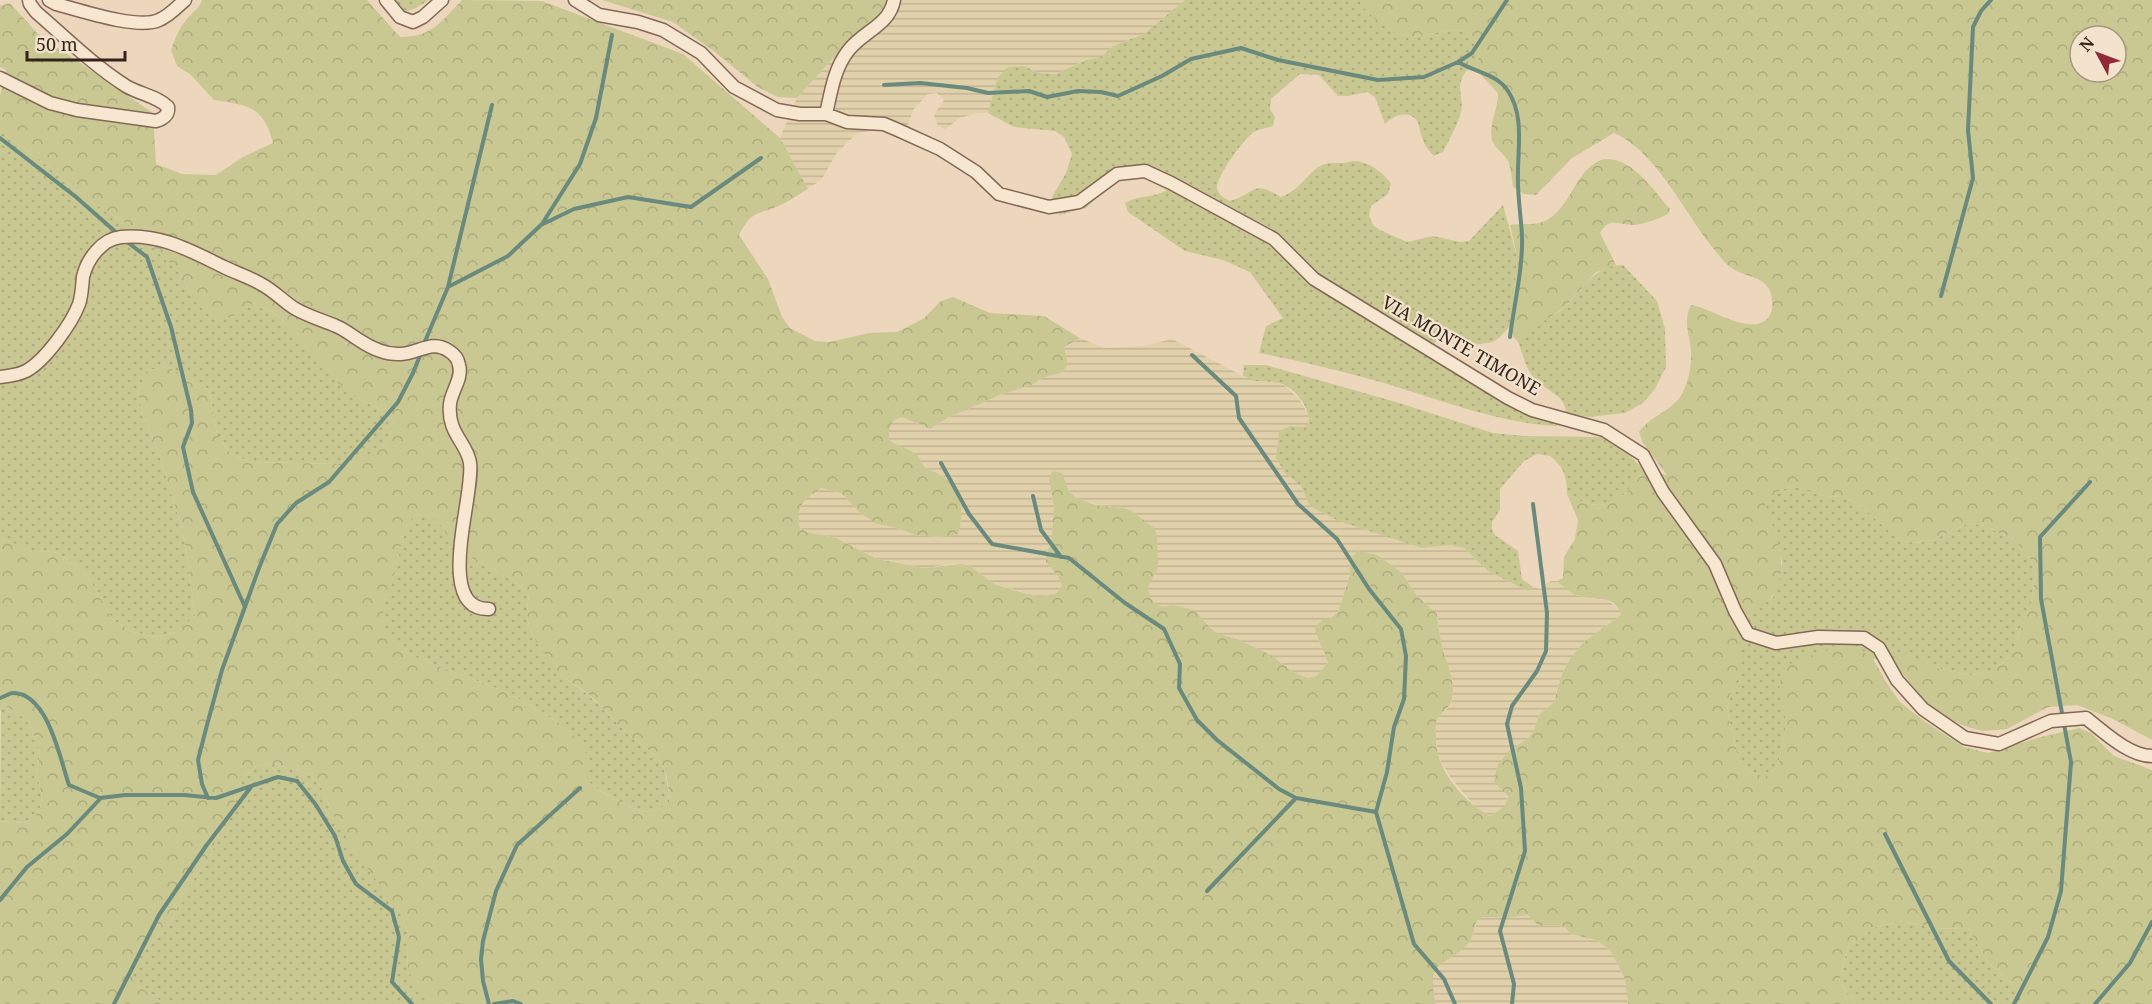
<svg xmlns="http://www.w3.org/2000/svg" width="2152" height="1004" font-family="'Noto Serif',serif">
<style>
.farmland{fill:url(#farmland-rules)}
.grass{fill:url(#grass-dots)}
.forest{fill:url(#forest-crowns);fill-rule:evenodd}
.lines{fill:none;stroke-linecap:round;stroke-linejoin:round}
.stream{stroke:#698a7d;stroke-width:4}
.street-casing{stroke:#836857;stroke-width:15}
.street{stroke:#f7e6d0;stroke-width:12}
.labels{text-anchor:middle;stroke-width:4.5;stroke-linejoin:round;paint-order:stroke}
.street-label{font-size:18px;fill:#33231b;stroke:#f4e3cc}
</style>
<defs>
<pattern id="farmland-rules" width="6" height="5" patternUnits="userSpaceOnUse" patternTransform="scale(1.5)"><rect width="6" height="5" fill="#e1d1ab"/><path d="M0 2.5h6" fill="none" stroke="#c2b393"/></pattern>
<pattern id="grass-dots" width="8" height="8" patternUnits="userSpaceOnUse" patternTransform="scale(1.5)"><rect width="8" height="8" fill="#c9c892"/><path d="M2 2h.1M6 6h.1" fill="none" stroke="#adac7d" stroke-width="1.8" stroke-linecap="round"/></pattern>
<pattern id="forest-crowns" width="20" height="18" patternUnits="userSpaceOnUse" patternTransform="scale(1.5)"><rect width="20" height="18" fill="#c9c892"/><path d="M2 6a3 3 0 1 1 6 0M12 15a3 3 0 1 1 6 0" fill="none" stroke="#adac7d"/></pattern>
</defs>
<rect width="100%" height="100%" fill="#ecd7bd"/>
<path class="farmland" d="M890,0H1185L1144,34L1113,46L1101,57L1086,60L1056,74L1039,73L1024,66L997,79L988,113H978L959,118L945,130L937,124L934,115L944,100L937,93L928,94L913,110L905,134L875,130L857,133L836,154L822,179L808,189L780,138L797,98L850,39L882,13Z
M1080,338L1104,348L1144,346L1172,339L1243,376L1257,381L1277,382L1284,385L1299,399L1309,416V423L1304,428L1291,426L1285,473L1301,486L1309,505L1315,509L1422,548L1450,545L1464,548L1488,571L1526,590L1533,587L1540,589L1550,581H1557L1577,596L1598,597L1607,600L1620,610L1621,615L1584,642L1571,657L1562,674L1554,702L1540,714L1533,732L1527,739L1511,749L1506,806L1490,816L1476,808L1451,778L1441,762L1437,752L1435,724L1440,715L1448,708L1453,699L1452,679L1441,642L1437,614L1417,596L1401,572L1349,566L1350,575L1338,612L1316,636L1326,654L1328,663L1316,676L1308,678L1293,672L1271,655L1237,639L1219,634L1211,629L1198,614L1173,605L1163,607L1155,604L1150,597L1148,587L1158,568L1123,508L1095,505L1076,498L1069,491L1061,473L1049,479L1054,507L1051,544L1046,552V562L1058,576L1062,585L1057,593L1040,597L994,584L970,566L952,564L924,568L877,559L836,538L807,532L800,528L798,518L799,508L805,499L821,488L841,493L861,514L877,524L897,528L915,535L942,537L961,524L960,498L956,489L943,476L926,468L914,453L896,446L889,440V430L893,421L902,417L930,429L949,417L1000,395L1034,384L1042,378L1061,373L1068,365L1064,347Z
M1529,915L1539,926L1556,925L1564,927L1571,934L1596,940L1610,950L1625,979L1628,1004H1436L1432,983L1435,971L1442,961L1465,947L1472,937L1478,919L1484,917L1510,918Z"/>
<path class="grass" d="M394,0H429L416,8L405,12Z
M1185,0H1360L1361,4C1374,19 1390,34 1412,36C1432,38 1471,15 1478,48C1480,55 1477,64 1477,71L1467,70C1453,87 1466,97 1460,116C1456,128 1449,140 1443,152L1434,156C1426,148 1423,142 1420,131C1420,131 1418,122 1418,122C1409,109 1394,115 1385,124L1375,97L1367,92L1348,96H1338L1319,75L1300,74L1271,99L1270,109L1275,117L1273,126C1267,128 1260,129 1254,132C1245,137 1216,177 1217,188C1218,195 1224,198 1230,201C1257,193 1252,179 1281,197C1298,191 1305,177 1318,167C1326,162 1333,163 1342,163C1346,163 1351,161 1356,161C1368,162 1385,173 1391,184L1388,194L1371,206L1369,216L1373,225L1380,230L1407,242L1433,236L1460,242L1469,241L1503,205L1517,257L1511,325L1499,338L1493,342L1473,345L1450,331L1443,333L1434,344L1501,388L1530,404L1566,413C1566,395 1544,390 1534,378C1525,368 1523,354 1518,342C1527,337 1532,329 1540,323C1547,318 1557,314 1564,308C1583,290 1593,265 1623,265L1657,301L1665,329L1666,367L1655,389L1643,403L1625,413L1589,417L1566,413L1557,426C1497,423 1441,400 1384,383C1343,371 1301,361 1259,353L1266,326L1283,318L1250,272L1223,260L1185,251L1128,212L1125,203C1138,195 1155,198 1167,190L1148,180L1131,176L1113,182L1086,208L1059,215L1052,197L1066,173L1072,154L1064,137L1055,131L1014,127L988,113L997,79L1008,67L1024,66L1039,73L1056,74L1086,60L1101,57L1113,46L1144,34Z
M0,131L44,163L81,194L101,208L121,219L139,234L182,275L191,297L231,318L250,304L272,312L290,327L354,396L377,408L395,424L384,444L365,458L343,464L250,462L230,453L217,434L209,389L187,379L169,367L147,370L138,392L143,415L160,457L181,525L186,547L195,616L177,632L155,637L133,632L113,620L90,580L73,563L54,551L32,552L12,543L0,541Z
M1244,365H1266L1396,402L1493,433L1525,436L1602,437L1623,449L1644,470C1622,501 1605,517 1567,494C1567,477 1564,467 1550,456L1537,454L1524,461L1500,489V510L1492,522V529L1495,535L1518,551L1522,579L1533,587L1526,590L1488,571L1464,548L1450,545L1422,548L1339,521L1315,509L1309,505L1301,486L1285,473L1276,458L1279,431L1291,426L1304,427L1309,423C1310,407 1295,388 1280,383C1272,381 1264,382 1256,381C1252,380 1247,377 1243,376Z
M1792,486L1825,496L1843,497L1859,504L1899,540L1916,543L1933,540L1965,525L1981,524L2014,540L2027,553L2036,570L2031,603L2013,650L2002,663L1987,673L1970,675L1937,668L1873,659L1861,650L1785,716V732L1778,765L1765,778L1749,772L1739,760L1727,710L1731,692L1739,675V627L1759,606L1773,597L1782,563L1776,536L1765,505L1776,492Z
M418,514C446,518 439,529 456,545C461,551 469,556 475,560C494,573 517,576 529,597C522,622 534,641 549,659C554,665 559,672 564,677C573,685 585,691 594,700C606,711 617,724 630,736C640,745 657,753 663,767C666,773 670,795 669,803C663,807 656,812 647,812C636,812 596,790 588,781V757L561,724L509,693L417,658L388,637L383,627V603L392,580L408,521Z
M1,702L25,719L32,729L40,751L37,774L42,797L40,808L34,818L24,823L0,821Z
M275,764L308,774L321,786L334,817L401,913L409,935L407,952L408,968L425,997L450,1004H165L140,987L131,974L137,957L163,932L173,918L182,895L212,854L216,837L235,807L236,791L244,776L257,766Z
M1903,921L1936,929L1968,928L1988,962L2013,985L2025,1004H1856L1839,981L1847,949L1872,928Z"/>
<path class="forest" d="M202,0H367L400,37C433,37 441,21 462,0L542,1L683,54L780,138L808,189C800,194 792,199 783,204C761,215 752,208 739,235L768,279L782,317L790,328L815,341L830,342L869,333L897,332L923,319L941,301L953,297L990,313L1044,316L1080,338L1064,347L1068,365L1061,373L1042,378L1034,384L1000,395L949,417L930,429L902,417L893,421L889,430V440C897,446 906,447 914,453C919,456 921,463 925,467C930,471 937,472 942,476C962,489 965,512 958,534L942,537L915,535L897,528L877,524L861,514L841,493L821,488C804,500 795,505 800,528L807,532L836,538L877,559L924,568L961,564L970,566L994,584L1013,590L1040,597L1057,593L1062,585L1058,576L1046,562V552L1051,544L1054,507L1049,479L1053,471L1062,473L1069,491L1076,498L1095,505L1123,508L1132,511L1155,529L1157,538L1158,568L1148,587L1150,597L1155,604L1163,607L1172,605L1190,609L1198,614L1211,629L1219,634L1237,639L1271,655L1293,672L1308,678L1316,676L1328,663C1325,650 1316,640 1315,627L1322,620L1331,618L1338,612L1350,575L1349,566L1352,557L1358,551L1377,555L1401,572L1417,596L1437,614C1438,623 1439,632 1441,641C1444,658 1453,673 1453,690C1453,710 1442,708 1436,722C1435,726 1436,731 1436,735C1436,741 1436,748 1438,754C1444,778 1468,805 1490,816L1505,806L1508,796L1494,782L1498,764L1511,749L1527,739L1533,732L1540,714L1554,702L1562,674L1571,657L1584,642L1621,615C1616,592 1588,601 1576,595C1569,592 1563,586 1557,581L1563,578L1564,557L1575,539L1578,520L1567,494C1604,517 1622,501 1644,470L1667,475L1643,443L1639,432C1652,414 1674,411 1683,392C1689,380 1692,364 1691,350C1689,333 1683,320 1691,305C1710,307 1750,337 1768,318C1772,313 1773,307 1772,301C1771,278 1753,279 1737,271C1730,268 1721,259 1717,253C1686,217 1658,152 1614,133L1572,158L1536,195L1524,194L1513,187C1512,179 1511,170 1509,163C1505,154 1495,149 1492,140C1488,124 1499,108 1498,93L1477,71C1477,64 1480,55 1478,48C1471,15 1432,38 1411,36C1390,34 1374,19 1360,4V0H2152V740L2113,719L2077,705L2048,707L2007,729L1983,731L1964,726L1946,717L1928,704L1891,660L1908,655L1937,668L1970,675L1987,673L2002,663L2013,650L2031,603L2036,570L2027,553L2014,540L1981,524L1965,525L1933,540L1916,543L1899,540L1859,504L1843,497L1825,496L1792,486L1776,492L1765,505C1775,532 1791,568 1773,595C1770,600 1763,603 1759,607C1752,613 1746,620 1739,627V675L1731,692L1727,710L1739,760L1749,772L1765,777L1778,765L1785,732V716L1779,684L1785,667L1799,659L1845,645L1861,650L1873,659L1886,682L1900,702L1924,721L1964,747L1988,753L2041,737L2079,728L2091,733L2114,756L2152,770V1004H2025L2013,985L1988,962L1968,928L1936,929L1903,921L1872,928L1847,949L1839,981L1856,1004H1628L1625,979L1610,950L1596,940L1571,934L1564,927L1557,925L1539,926L1528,915L1510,918L1484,917L1478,919C1473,927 1474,938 1467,945C1442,969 1426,958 1436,1004H450L424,997L414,985L408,968L407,952L409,935L401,913L355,852L334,817L321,786L308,774L275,764L257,766L244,776L236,791L235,807L216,837L212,854L182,895L173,918L163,932L137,957L132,974L140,987L165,1004H0V821L24,823L34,818L40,808L42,797L37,774L40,751L32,729L25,719L2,703L0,712V541L12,542L32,552L54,551L73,563L90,580L113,620L133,632L155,637L177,632L195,616L186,547L181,525L160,457L143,415L138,392L147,370L169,367L187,379L209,389L217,434L230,453L250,462L343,464L365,457L384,444L395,424L377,408L354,396L336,381L290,327L272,312L250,304L231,318L207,314L191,297L182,275L139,234L121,219L101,208L81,194L44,163L0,131V95L6,70L0,67V6L10,3L38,34L153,113L156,164L182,174L216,175L243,157L273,143C264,106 247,105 214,100L191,75L177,66L171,50C175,39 179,28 187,19C193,12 199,9 202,0ZM2080,36H2116V72H2080ZM418,514C444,518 440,530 456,546C462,551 469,556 475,560C494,573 517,576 529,597C523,619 531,635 543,652C550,661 555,670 564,677C574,685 585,691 594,699C606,711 617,724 630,736C640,745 657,753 663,767C667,773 670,795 669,803C662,807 656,812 647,812C635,812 596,790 588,781V757L577,739L561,724L509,693L417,658L389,637L383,627V603L392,581L408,522Z
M602,0H890L882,13L850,39L797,98L778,97L759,88L715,52L673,22Z
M1604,159C1633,157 1653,190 1670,209L1668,214C1659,219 1646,223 1635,225C1619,226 1611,215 1600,233L1616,265L1596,272L1564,308L1539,324L1526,338L1518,342L1513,336L1511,325L1517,257L1510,225C1522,223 1537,226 1547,220C1572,206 1576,167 1604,159Z"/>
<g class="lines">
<path class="stream" d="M1458,62C1475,72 1497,74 1508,91C1524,115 1518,146 1518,172C1517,194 1521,215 1522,236C1523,269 1514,304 1510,337
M884,85L920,83L967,88L988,93L1029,91L1047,97L1078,91L1101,92L1118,96L1162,76L1191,59L1241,48L1278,60L1378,80L1424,77L1458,62L1472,53L1507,0
M0,138L76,197L118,234
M543,224L574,209L628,197L691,207L761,158
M126,241L147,257L171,327L191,410L192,423L183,447L193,492L245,607
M448,287L508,256L542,224L580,164L596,118L612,35
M1941,296L1973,178L1968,130L1973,27L1981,11L1991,0
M423,346L448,287L492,105
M1192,355L1236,396L1239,418L1298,504L1337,539L1369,589L1401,629L1406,656L1404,699L1394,727L1387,772L1376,812L1414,944L1444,979L1455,1004
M941,463L969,514L992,544L1069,558L1125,603L1164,629L1180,664L1179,688L1197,720L1217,740L1279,789L1296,798L1376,812
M1033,496L1041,530L1061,557
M0,698C4,697 9,693 13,693C48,693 60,759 69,785L100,798L125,795H184L216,798L278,777L297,781L316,805L335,836L343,861L356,884L392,911L399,937L392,982L412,1004
M208,798L202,784L198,760L207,725L222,670L259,568L277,524L296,503L329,482L398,402L413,373L421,353
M1885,834L1949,961L1991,1004
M1207,891L1296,798
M0,900L27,867L67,834L100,799
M114,1004L159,915L206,846L251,787
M489,1004L483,981L481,959L483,941L496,891L517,845L580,788
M494,1004L513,1001L521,1004
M1512,1004L1514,984L1500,931L1525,851L1521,788L1507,724L1512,706L1537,671L1546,651L1547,613L1533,504
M2014,1004L2048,937L2061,891L2071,762L2041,599L2040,537L2090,482
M2095,1004L2130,963L2152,922"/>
<g class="street-casing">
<path id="street" d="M49,0L56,4C79,10 138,30 159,20C169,16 177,7 185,0
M386,0L400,17L413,22L423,17L442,0
M575,0L599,15L638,22L663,30L701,53L734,87L777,110L800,114H826
M894,0C889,26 863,31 848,51C834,69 831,92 826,114L847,122L884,124L898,130L940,149L976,172L999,194L1049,207L1079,202L1117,174L1145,171L1171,183L1274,239L1314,279L1508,398L1532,410L1604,430L1643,455L1663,492L1715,564L1735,611L1748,634L1776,643L1818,637L1864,638L1879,648L1897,680L1923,709L1965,738L1999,744L2051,721L2086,718C2104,732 2129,756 2152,756
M0,78L50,103L77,110L156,121C163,119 169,115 168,107C157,96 139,94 126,86C93,65 65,37 36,12L30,4L29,0
M0,377C9,376 18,375 26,371C45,361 72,323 79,304C82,295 82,286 83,277C87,259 102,239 121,237C160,233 191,251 224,267C236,273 249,277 261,284C273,290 283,301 294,308C307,316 322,320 336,326C344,329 351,335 359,340C371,348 386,355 401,354C419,353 432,339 449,351C454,354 458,359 459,365C463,378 451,392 450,404C447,434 467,442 470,463C475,494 433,610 489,609"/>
</g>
<use href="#street" class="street"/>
</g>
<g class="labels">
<g class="street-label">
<text transform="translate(1461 346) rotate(30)" y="6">VIA MONTE TIMONE</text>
</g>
</g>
<g transform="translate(2098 54) rotate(311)"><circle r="28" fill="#f4e3cc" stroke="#a79685" stroke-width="1.5"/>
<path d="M0-4.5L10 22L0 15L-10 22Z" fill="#902938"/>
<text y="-9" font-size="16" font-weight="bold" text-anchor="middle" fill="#33231b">N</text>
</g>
<path d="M27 51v9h98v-9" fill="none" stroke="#33231b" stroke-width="3"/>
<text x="36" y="51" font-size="18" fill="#33231b" stroke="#f4e3cc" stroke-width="4.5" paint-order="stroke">50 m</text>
</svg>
